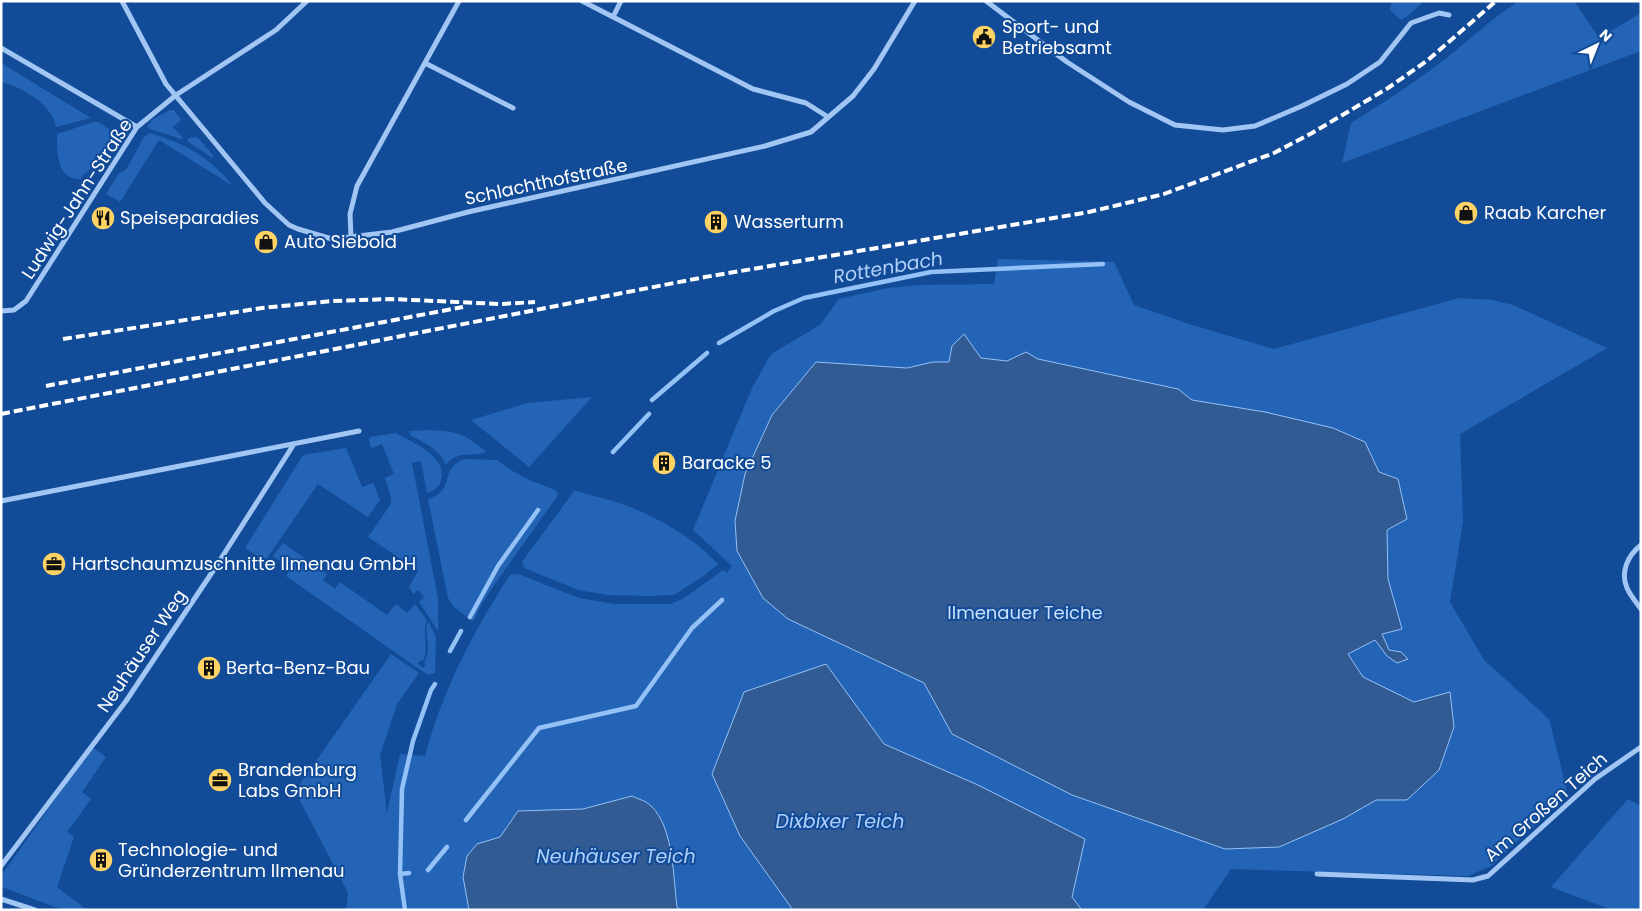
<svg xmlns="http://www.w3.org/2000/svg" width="1642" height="911" font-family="Poppins,sans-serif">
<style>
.green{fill:#2464b6}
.water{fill:#325b93;stroke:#94c1f6}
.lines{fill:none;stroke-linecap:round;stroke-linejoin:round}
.stream{stroke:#94c1f6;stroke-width:4.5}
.minor{stroke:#a2c6f3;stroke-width:5}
.rail{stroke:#fff;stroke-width:4;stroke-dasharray:9 4;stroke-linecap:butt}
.labels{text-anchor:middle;stroke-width:4;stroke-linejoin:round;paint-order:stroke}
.poi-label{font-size:18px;fill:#fff;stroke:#124b97;text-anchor:start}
.street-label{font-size:18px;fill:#fff;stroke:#124b97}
.park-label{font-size:18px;fill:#cae1fd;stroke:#124b97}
.water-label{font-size:19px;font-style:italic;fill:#afd0fa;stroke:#124b97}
</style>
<rect width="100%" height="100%" fill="#124b97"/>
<path class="green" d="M1392,1H1424L1408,16L1401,20L1390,10Z
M1519,1H1574L1599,38L1641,13V51L1342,163L1351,123C1385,102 1418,80 1449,56C1473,37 1493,17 1519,1Z
M1,63L91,118L56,127C53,105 22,87 1,82Z
M170,110H174L181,120L173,127L183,138L181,139L148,128L147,126L153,119Z
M94,122H98L109,129C113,148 95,166 82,176L81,179C56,180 57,151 57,134Z
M150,133C184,143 211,158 233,186L159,140L120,202L106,194L119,173L126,170L144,137Z
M197,137L213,155V158L187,141L189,138Z
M998,259L1114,262L1134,305L1192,325L1274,349L1459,298L1492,300L1513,305L1607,348L1460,434L1463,522L1450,602L1484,660L1549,719L1567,791L1535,817L1538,822L1491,866L1468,876L1231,869L1203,910H346L348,893L295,791L391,654L419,673L397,704L380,755L387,813L400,754L425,756C442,692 473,631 510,575L518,574L579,598L614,604H671L684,598L723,570L727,573L732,566L693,530L752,388L771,354L820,325L839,299L888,288L921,285L994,284Z
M592,397L529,467L471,420L528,403Z
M428,430C456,431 465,433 486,452C471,458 459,449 446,465C440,449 424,443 410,435L409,431Z
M396,433C413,443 448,456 441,481C439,487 433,491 427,493L421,461L412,463L438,598V631L419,602L424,597L418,590L413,594L409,587L418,571L368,537L391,504V497L385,478L394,474L382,444L371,448L369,440L370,437Z
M346,448L362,487L373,483L380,500L368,517L318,484L265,561L245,548L303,455Z
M464,459L497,460L509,469L529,480L555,490L558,495L490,591L480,607L475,619L472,621L454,607L448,598L428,499C456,491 438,470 464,459Z
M574,491H577C592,496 608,499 622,504C655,516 695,538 718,564L705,575L674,595L647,596L608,595L578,590L524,568L522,562Z
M283,543L327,574L323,580L335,589L340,582L387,615L396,604L407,613L415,604L427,620C421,634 430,647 423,661L421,660L418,664L423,668L426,664L424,663C433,647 423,636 428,621L436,637L435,673L429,675L416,667L286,576L291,569L273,556Z
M92,747L106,757L82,792L91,799L67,832L74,837L57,887L87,910H63L2,887L1,876Z
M1628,799L1641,806V910H1612L1551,887Z"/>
<path class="water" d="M964,334L981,358L1007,361L1026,352L1038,359L1178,389L1192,400L1265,412L1333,428L1365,442L1379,472L1398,479L1407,519L1387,530L1388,579L1402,629L1382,634L1389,650L1401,652L1408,659L1397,663L1387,656L1375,640L1348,654L1363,677L1414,702L1450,692L1454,727L1439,770L1407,800H1376L1343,819L1279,847L1225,849L1072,795L952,734L924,683L788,619L763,598L737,551L735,521L745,474L772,415L816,362L907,368L933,362H949L952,346Z
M826,664L884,744L978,785L1085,839L1072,897L1082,910H793L740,836L712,774L744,692Z
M632,796C636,798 642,800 646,802C674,820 673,877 677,907L681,910H469L463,877L467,856L477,844L500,837L518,811L583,809Z"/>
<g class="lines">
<path class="stream" d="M719,343L774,311L804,298L931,272L1103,264
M652,400L707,353
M613,452L649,414
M470,617L498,566L538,510
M450,651L461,631
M466,820L539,728L636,706L692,628L722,600
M428,870L447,847
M400,874L409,873
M405,910L400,874L402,789L413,741L431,690L435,684"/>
<path class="minor" d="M122,1L166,84L265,203L289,225L298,229L332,239L392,232L468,212L765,146L811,132L853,96L874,69L915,1
M582,1L753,89L806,103L828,117
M986,1L1067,62L1129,102L1175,125L1223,130L1255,126L1302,106L1347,84L1380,62L1411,23L1439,13L1449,15
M613,17L621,1
M1,48L137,127
M425,63L513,108
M351,237L350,214L357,186L459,1
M1,311L14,310L26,301L137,127L176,95L276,30L307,1
M1,501L359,431
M1641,545C1628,555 1620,572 1627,588C1630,595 1636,602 1641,609
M1,866L126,701L215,568L294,444
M1317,874L1473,880L1488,876L1595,779L1641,747
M1,899L35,910"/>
<path class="rail" d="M63,339L262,308L332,301L391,299L500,304L535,302
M46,386L463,307
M1,414L705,277L1089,212L1164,194L1274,153L1312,133L1388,88L1428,60L1496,1"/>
</g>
<defs>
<g id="civic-disc" transform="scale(1.25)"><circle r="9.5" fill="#ffd465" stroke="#124b97"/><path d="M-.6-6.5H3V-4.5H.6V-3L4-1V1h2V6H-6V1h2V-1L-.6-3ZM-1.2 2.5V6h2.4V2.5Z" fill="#111"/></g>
<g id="shop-disc" transform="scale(1.25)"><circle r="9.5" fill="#ffd465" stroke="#124b97"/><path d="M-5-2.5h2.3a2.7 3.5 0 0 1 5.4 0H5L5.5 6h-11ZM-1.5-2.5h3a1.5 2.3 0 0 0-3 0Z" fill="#111"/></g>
<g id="restaurant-disc" transform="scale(1.25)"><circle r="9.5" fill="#ffd465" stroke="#124b97"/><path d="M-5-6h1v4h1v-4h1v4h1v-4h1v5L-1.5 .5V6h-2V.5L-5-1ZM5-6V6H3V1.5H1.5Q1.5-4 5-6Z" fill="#111"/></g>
<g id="building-disc" transform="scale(1.25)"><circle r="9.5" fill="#ffd465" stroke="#124b97"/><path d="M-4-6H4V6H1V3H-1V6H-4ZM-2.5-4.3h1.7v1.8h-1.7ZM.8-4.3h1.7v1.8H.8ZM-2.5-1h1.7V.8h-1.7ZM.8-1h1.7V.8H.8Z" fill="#111"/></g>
<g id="office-disc" transform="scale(1.25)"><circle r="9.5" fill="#ffd465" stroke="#124b97"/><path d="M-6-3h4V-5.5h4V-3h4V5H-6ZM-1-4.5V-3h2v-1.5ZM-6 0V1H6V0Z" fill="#111"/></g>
</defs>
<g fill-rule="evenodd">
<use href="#civic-disc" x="984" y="37"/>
<use href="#shop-disc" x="1466" y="213"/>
<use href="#restaurant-disc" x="103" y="218"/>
<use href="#building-disc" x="716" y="222"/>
<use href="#shop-disc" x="266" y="242"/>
<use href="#building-disc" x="664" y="463"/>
<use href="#office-disc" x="54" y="564"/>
<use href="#building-disc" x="209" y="668"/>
<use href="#office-disc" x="220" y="780"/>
<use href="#building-disc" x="101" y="860"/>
</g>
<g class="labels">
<g class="poi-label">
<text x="1002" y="33">Sport- und<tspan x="1002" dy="21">Betriebsamt</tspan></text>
<text x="1484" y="219">Raab Karcher</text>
<text x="120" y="224">Speiseparadies</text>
<text x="734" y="228">Wasserturm</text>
<text x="284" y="248">Auto Siebold</text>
<text x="682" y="469">Baracke 5</text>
<text x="72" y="570">Hartschaumzuschnitte Ilmenau GmbH</text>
<text x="226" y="674">Berta-Benz-Bau</text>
<text x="238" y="776">Brandenburg<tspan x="238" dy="21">Labs GmbH</tspan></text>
<text x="118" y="856">Technologie- und<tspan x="118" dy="21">Gründerzentrum Ilmenau</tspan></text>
</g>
<g class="street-label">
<text transform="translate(546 182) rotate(-12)" y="6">Schlachthofstraße</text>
<text transform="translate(77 199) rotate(-57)" y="6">Ludwig-Jahn-Straße</text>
<text transform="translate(142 651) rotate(-56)" y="6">Neuhäuser Weg</text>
<text transform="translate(1546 807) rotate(-41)" y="6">Am Großen Teich</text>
</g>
<g class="park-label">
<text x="1025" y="619">Ilmenauer Teiche</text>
</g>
<g class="water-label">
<text transform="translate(888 267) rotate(-10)" y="7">Rottenbach</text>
<text x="840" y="828">Dixbixer Teich</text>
<text x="616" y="863">Neuhäuser Teich</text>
</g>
</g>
<rect width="1642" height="911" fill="none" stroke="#ffffff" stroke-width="5"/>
<g transform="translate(1597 45) rotate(43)" stroke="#124b97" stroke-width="4" paint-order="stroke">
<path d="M0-4L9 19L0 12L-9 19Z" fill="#ffffff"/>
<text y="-8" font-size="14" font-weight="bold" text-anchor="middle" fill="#ffffff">N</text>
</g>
</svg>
